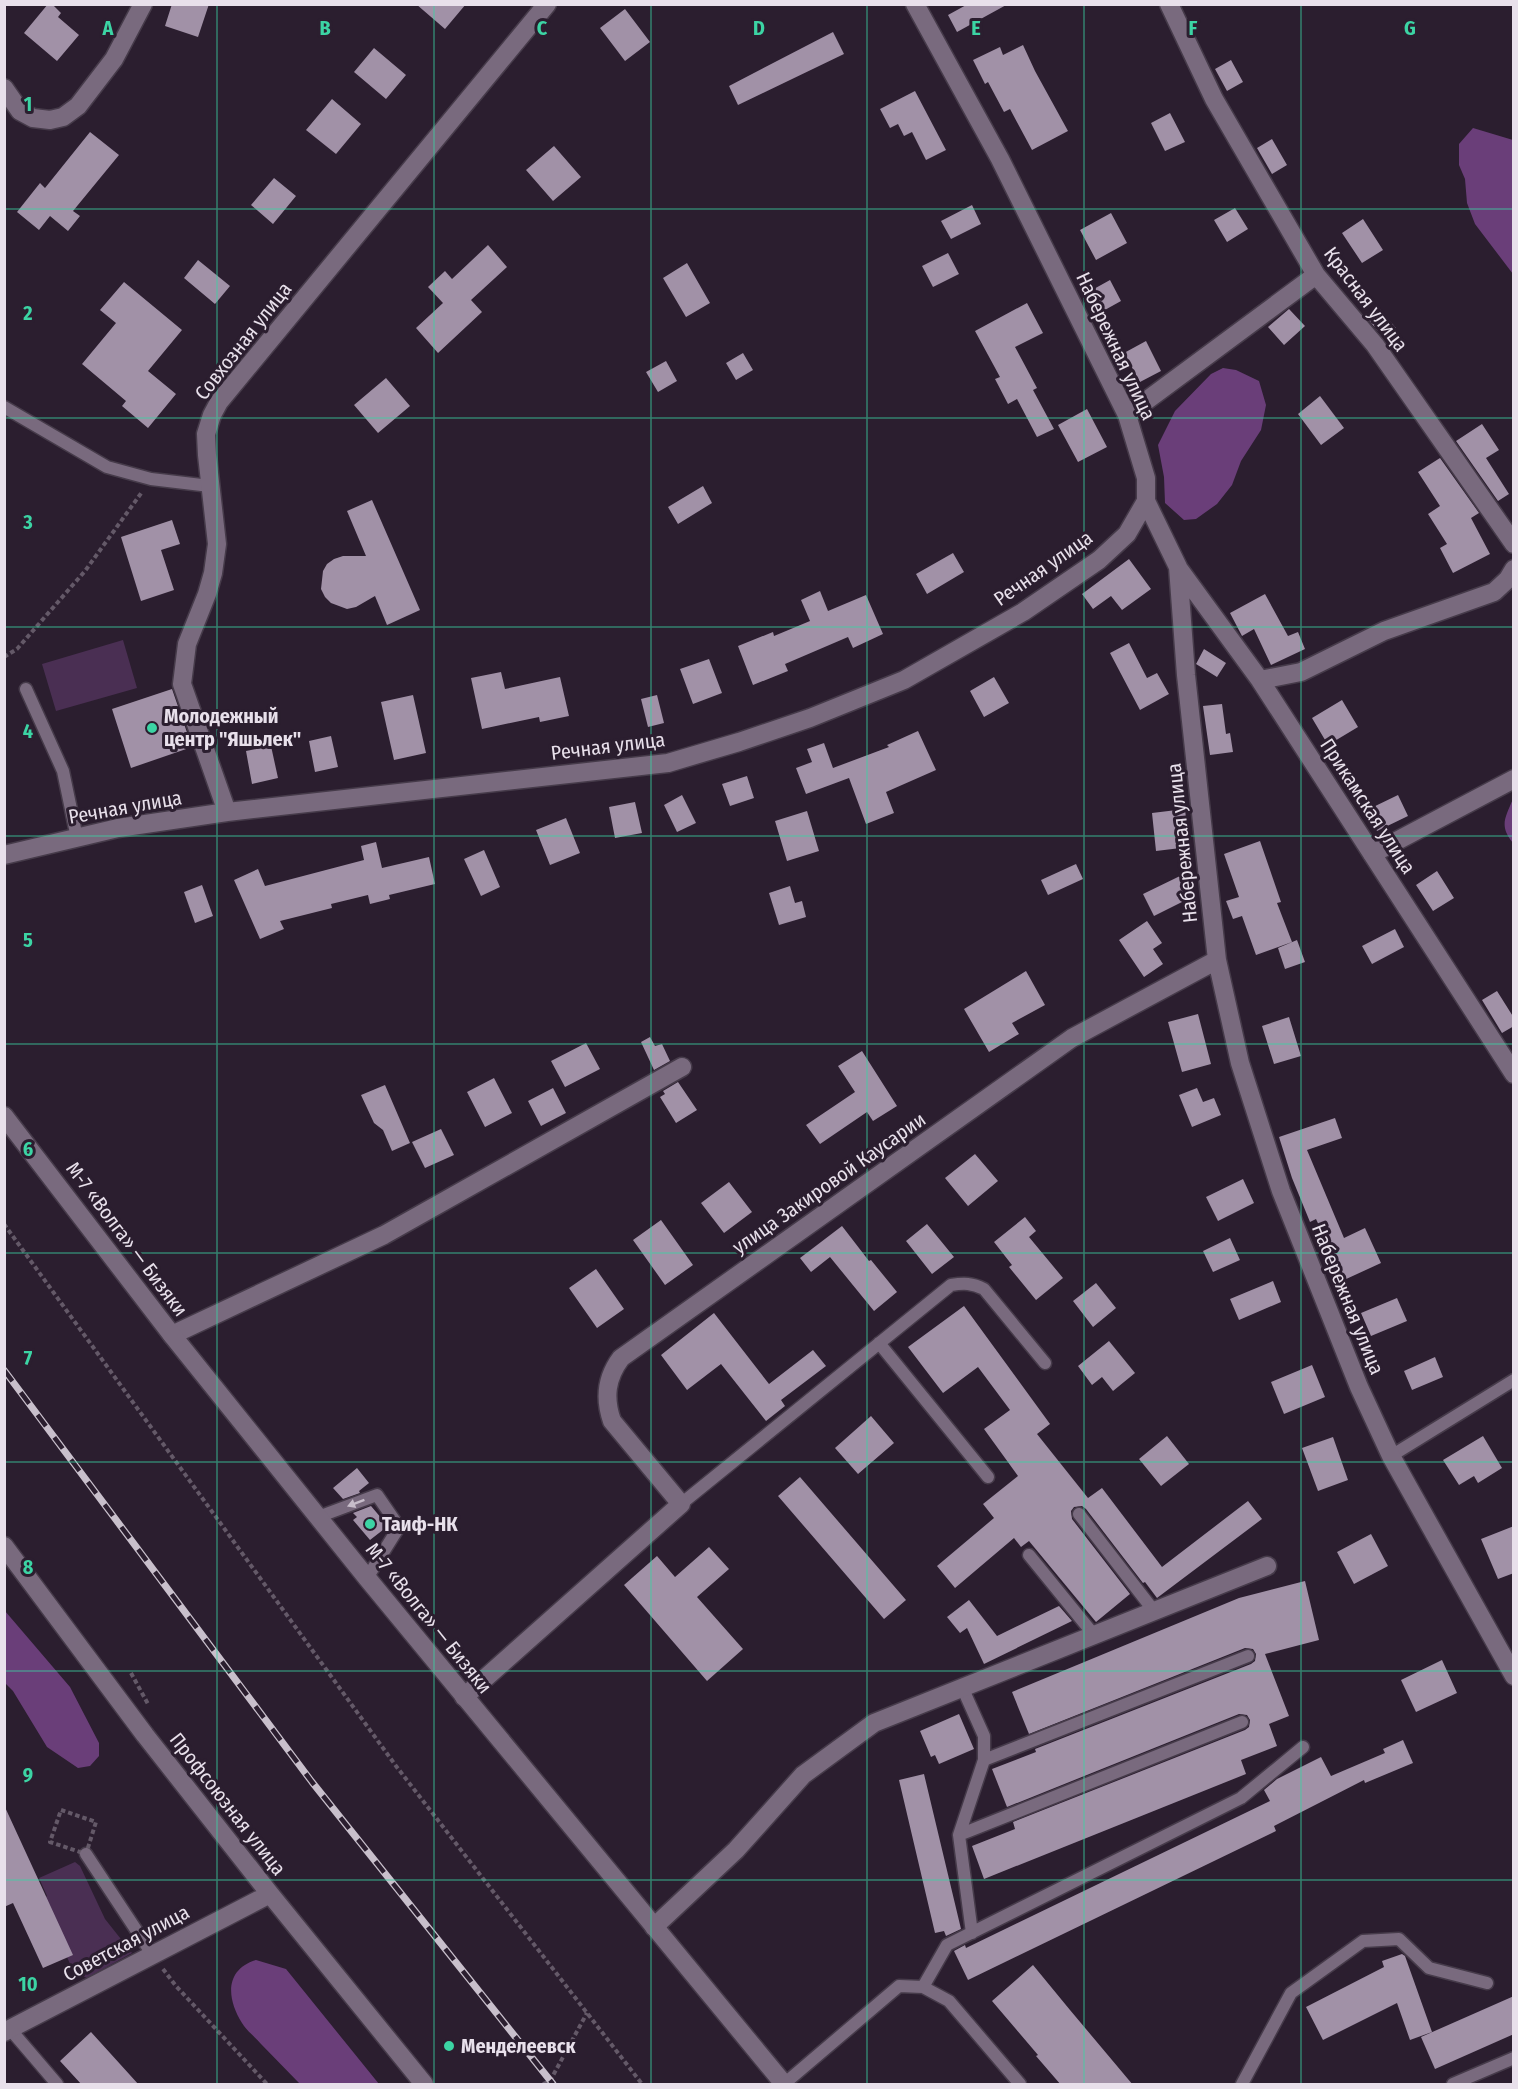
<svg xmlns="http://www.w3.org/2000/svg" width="1518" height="2089" font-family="'Fira Sans Condensed',sans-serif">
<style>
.green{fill:#4a2f53}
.forest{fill:#6a3e79}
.building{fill:#a191a7}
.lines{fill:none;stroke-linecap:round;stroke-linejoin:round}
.lane-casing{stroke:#463b4a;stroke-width:15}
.street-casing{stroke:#463b4a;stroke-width:21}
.secondary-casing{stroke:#463b4a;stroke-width:21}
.path{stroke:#645968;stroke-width:4;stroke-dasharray:4.5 3;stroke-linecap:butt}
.lane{stroke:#796a7e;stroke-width:12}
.street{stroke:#796a7e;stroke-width:18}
.secondary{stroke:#796a7e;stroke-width:18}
.rail-casing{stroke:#c8bfcb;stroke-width:7}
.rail{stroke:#2b1e2f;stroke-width:4.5;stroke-dasharray:14;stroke-linecap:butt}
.oneway{fill:#c7bdca}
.grid{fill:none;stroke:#3cd4a4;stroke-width:1.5;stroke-opacity:0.55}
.poi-dot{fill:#3cd4a4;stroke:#2b1e2f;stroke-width:2}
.labels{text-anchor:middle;stroke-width:6;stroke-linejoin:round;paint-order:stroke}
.street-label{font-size:20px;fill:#e8e0eb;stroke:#2b1e2f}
.poi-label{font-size:20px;font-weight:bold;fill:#e8e0eb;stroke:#2b1e2f;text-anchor:start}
.grid-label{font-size:20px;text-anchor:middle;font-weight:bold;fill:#3cd4a4;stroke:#2b1e2f;stroke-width:6;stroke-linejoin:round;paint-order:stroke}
</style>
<rect width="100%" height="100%" fill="#2b1e2f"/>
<path class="green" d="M123,640L137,688L56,711L42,664Z
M75,1862L80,1866L105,1919L132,1953L87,1978L75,1973L70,1964L43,1899L47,1896L39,1878Z"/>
<path class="forest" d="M1473,128L1513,140V274L1475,224L1467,203L1465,179L1459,165V144Z
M1223,368L1236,370L1259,381L1266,405L1261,430L1241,461L1232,485L1217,504L1196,519L1184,520L1165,503L1164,477L1158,445L1175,411L1211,374Z
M1513,799V843C1499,826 1505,818 1513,799Z
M5,1611L70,1687L99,1743V1756L90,1766L78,1768L47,1747L13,1691L5,1683Z
M256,1960L286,1969L379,2084H300C287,2071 274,2057 261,2044C255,2037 247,2031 242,2023C227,1999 224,1970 256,1960Z"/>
<path class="building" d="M48,4H52L61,13L58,17L79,35L57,61L24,33Z
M172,4H209L198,37L165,26Z
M416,4H466L445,29Z
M968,4H1008L957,32L948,15Z
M625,9L650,42L625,61L600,28Z
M833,32L844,54L738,105L729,86Z
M1023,45L1035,71L1068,131L1032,150L1010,109L1004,112L988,82L985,84L973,60L1000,47L1003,55Z
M374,48L406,75L386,99L354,72Z
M1231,60L1243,82L1227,91L1215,69Z
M915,91L946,150L926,160L912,132L904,136L898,124L890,128L880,109Z
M332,99L361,124L336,154L306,130Z
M1170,113L1185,142L1165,151L1151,123Z
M90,132L119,155L73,211L80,216L68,231L50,216L39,230L17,212L40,183L45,188Z
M1272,139L1287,165L1272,174L1257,148Z
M554,146L581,177L553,201L526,170Z
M274,178L296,196L273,224L251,205Z
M972,205L981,224L951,239L941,221Z
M1235,208L1248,229L1227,242L1214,220Z
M1111,213L1127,243L1096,260L1080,230Z
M1363,219L1383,250L1362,263L1342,233Z
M488,245L507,267L471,300L482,312L438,353L416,328L443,303L428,287L445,271L452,279Z
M948,253L959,274L933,287L922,266Z
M198,260L230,286L215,304L184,278Z
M687,263L710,303L686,317L663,278Z
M1110,280L1121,301L1103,311L1092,290Z
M124,282L182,330L148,371L176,394L148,428L122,406L126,401L82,364L116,323L100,310Z
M1027,303L1043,333L1015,347L1037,388L1033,390L1054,429L1037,437L1017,399L1008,404L995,379L1000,377L975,331Z
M1378,307L1396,328L1384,338L1366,317Z
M1289,309L1305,326L1284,345L1268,327Z
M1146,341L1161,371L1140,382L1124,353Z
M743,353L753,370L736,380L726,363Z
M666,361L677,381L658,392L646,372Z
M386,378L410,406L378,433L354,405Z
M1320,396L1344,428L1321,445L1298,414Z
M1087,409L1107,447L1078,462L1058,425Z
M1482,424L1499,450L1486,458L1509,494L1498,501L1456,441Z
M1440,458L1479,513L1471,518L1490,554L1453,573L1440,548L1447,544L1428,514L1440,506L1418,472Z
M703,486L712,503L678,524L668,507Z
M372,500L420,610L387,625L375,596L356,607L347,609L331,603L325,597L321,589L323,571L327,564L334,559L343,556H366L347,511Z
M172,520L180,544L161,550L174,590L141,601L121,537Z
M953,553L964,572L927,594L916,574Z
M1129,559L1151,589L1122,610L1111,596L1093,609L1082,594Z
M820,591L828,611L866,595L883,634L853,648L848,637L785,664L788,671L753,685L738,646L773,632L774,636L810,621L801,600Z
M1265,594L1288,636L1298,632L1305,649L1271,665L1254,629L1242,636L1230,613Z
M1129,643L1147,678L1157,673L1169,694L1140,710L1110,653Z
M1204,649L1226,663L1217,677L1196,664Z
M709,659L722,693L693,704L680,669Z
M501,672L505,689L560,677L569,716L540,722L539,717L482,729L471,678Z
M994,677L1009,703L984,717L970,691Z
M172,689L192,747L131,768L112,709Z
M413,695L426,753L394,760L381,702Z
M657,695L664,723L648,727L641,699Z
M1342,700L1358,727L1328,745L1312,718Z
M1222,704L1226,734L1230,733L1233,752L1210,755L1203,706Z
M918,731L936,770L886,792L894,813L866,824L849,778L806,794L796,768L812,762L807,749L824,743L833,768L889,747L887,745Z
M331,736L338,767L315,772L309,741Z
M271,746L278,778L252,784L246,751Z
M747,776L754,798L730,806L722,784Z
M682,795L696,823L677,832L664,805Z
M1398,795L1408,816L1377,831L1367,810Z
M635,802L642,833L615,838L609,807Z
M1185,809L1189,847L1156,851L1152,813Z
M807,811L819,851L787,861L775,821Z
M566,818L580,853L550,865L536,830Z
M1260,841L1281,902L1277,903L1292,942L1256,955L1242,916L1233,919L1226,901L1239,897L1224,854Z
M376,842L382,868L429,857L435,884L389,895L390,899L370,904L368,895L331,904L332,908L280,921L284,929L260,939L234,880L258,869L265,886L364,860L361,846Z
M484,850L500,887L481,896L464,859Z
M1076,864L1083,879L1048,895L1041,880Z
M1437,871L1454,898L1433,911L1416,885Z
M1180,876L1190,898L1154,916L1143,894Z
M202,885L213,916L195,923L184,892Z
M790,886L795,903L802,901L806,917L779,925L769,893Z
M1147,921L1162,943L1153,949L1163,964L1144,977L1119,940Z
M1395,929L1404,947L1372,964L1362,946Z
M1297,940L1305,962L1285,969L1278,948Z
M1026,971L1045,1005L1012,1023L1019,1034L989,1052L964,1009Z
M1497,991L1514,1018V1026L1502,1033L1482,1000Z
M1198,1014L1211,1064L1182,1072L1168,1022Z
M1289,1017L1301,1056L1274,1064L1262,1026Z
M650,1037L655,1046L662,1044L670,1061L654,1070L641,1042Z
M586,1043L600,1069L565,1087L551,1061Z
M862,1051L897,1106L873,1121L867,1112L820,1144L806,1125L855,1092L838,1066Z
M494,1078L512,1113L485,1127L467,1092Z
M678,1082L697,1110L676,1123L660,1097L665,1094L663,1091Z
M385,1085L410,1143L392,1151L383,1130L374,1123L361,1095Z
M553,1088L566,1113L541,1126L528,1101Z
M1197,1088L1203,1102L1214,1098L1221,1115L1192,1127L1179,1095Z
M1335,1118L1342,1138L1307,1150L1344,1238L1365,1228L1381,1263L1344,1280L1316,1219L1310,1222L1292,1178L1279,1137Z
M441,1129L454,1155L425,1168L412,1142Z
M975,1154L998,1181L968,1206L945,1178Z
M1243,1179L1254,1203L1218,1221L1206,1197Z
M729,1182L752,1212L724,1233L701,1203Z
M1025,1217L1036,1231L1029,1237L1063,1278L1036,1300L1009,1267L1012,1265L994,1242Z
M661,1220L693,1265L665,1285L633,1240Z
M927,1224L954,1257L932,1274L906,1241Z
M842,1226L869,1261L871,1260L897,1292L874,1311L830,1257L811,1272L800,1258Z
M1230,1238L1240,1260L1213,1272L1203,1251Z
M596,1269L624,1309L597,1328L569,1288Z
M1273,1281L1281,1302L1239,1320L1230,1299Z
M1096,1283L1116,1308L1093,1327L1073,1301Z
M1397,1298L1407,1321L1371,1336L1361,1313Z
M964,1306L1050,1424L1037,1434L1088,1498L1102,1488L1162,1567L1248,1501L1262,1519L1157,1598L1145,1582L1143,1583L1086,1509L1082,1506L1074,1507L1071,1511L1072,1519L1130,1594L1096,1622L1029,1541L1021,1547L1014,1538L955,1588L937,1566L994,1518L983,1504L1018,1476L984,1429L1010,1410L978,1367L943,1393L908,1347Z
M714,1313L769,1384L813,1350L826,1366L781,1400L785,1406L766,1421L721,1364L687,1390L661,1355Z
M1109,1341L1135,1373L1113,1391L1102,1377L1092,1385L1078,1366Z
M1435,1357L1443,1377L1412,1390L1404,1371Z
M1312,1365L1325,1397L1284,1414L1271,1382Z
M871,1416L894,1443L858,1474L835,1448Z
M1167,1436L1189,1464L1161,1486L1139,1459Z
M1483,1436L1502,1468L1478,1483L1474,1476L1459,1485L1443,1460Z
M1333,1437L1348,1480L1318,1491L1302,1448Z
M357,1468L369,1483L359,1491L360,1493L343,1499L333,1488Z
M800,1477L906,1600L884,1619L778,1496Z
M371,1506L388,1526L370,1540L353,1520L357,1517L353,1513Z
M1514,1526V1573L1498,1579L1481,1539Z
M1371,1534L1388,1566L1354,1584L1337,1552Z
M709,1547L729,1569L697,1597L743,1649L707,1681L624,1585L657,1556L675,1577Z
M1305,1581L1319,1640L1265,1654L1289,1716L1269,1724L1277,1746L1241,1760L1246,1774L984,1879L972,1846L1015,1829L1013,1822L1245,1730L1249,1727L1250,1720L1247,1715L1239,1714L1007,1807L992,1769L1036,1752L1035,1749L1251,1664L1255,1661L1256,1654L1253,1649L1245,1648L1029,1734L1012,1692L1239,1598Z
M969,1600L997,1636L1059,1606L1072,1621L984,1664L967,1628L960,1633L947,1617Z
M1442,1660L1457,1693L1416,1712L1401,1680Z
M959,1714L974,1749L939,1764L935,1755L931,1757L920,1731Z
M1403,1740L1413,1763L1365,1783L1364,1780L1274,1826L1276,1831L968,1980L954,1951L965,1945L966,1948L1270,1801L1264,1790L1277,1779L1321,1757L1331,1776L1385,1753L1383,1749Z
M924,1774L961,1929L946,1936L944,1931L935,1933L899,1780Z
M4,1805L73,1955L43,1968L13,1903L4,1907Z
M1402,1954L1405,1956L1432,2032L1410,2040L1397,2003L1323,2040L1306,2007L1384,1967L1382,1961Z
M1033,1965L1070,2010L1133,2085H1061L1036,2056L1038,2055L992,2001Z
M1514,1996V2034L1435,2069L1421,2037Z
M91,2032L139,2085H82L60,2061Z"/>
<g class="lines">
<g class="lane-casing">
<path id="lane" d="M4,407L107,467L151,479L210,486
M26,689L63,771L77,838
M879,1343L988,1477
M1391,1456L1514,1380
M681,1504L951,1285C964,1283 972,1283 984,1289L1045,1363
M1079,1514L1154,1611
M318,1517L377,1495L399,1527L367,1578
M1029,1555L1094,1635
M962,1687L984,1736V1760L959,1835L972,1933
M984,1760L1248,1656
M959,1835L1242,1722
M86,1854L152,1954
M923,1987L947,1945L1241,1798L1303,1747
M10,2029L57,2084
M784,2084L899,1986L923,1987L949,2001L1020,2084
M1242,2084L1291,1993L1363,1941L1399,1939L1429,1968L1487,1983
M1453,2084L1514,2058"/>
</g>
<g class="street-casing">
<path id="street" d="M915,4L1000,159L1127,415L1146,478V501L1178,567L1186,675L1217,960L1240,1063L1281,1191L1359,1387L1391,1456L1514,1676
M1169,4L1214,99L1316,275L1375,345L1514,544
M4,88L20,111L33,118L50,120L63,117L78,106L114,59L143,4
M1127,415L1316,275
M1179,569L1260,680L1514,1074
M1260,680L1301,672L1384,631L1494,592L1508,579L1514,569
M227,812L182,684L187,644L207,594L213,573L217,544L207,455L206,434L212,415L219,402L547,4
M1372,854L1514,779
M4,855L118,828L227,812L668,763L739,742L810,718L904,680L1023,612L1099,560L1127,534L1146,501
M172,1335L384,1235L682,1067
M464,1697L681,1504L612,1421C604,1398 606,1378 621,1358L1072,1038L1217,960
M654,1927L736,1850L803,1775L874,1723L1267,1566"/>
</g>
<g class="secondary-casing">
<path id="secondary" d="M4,1116L172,1335L367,1578L784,2084
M4,1546L145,1735L270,1894L424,2084
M4,2032L270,1894"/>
</g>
<path class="path" d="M4,657L17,649L85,571L142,492
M4,1224L396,1766L642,2084
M131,1673L148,1704
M61,1810L96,1822L86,1854L50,1842Z
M163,1969L176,1986L267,2084
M543,2084L550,2081L587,2013"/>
<use href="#lane" class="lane"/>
<use href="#street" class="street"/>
<use href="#secondary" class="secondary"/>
<g class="rail-casing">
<path id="rail" d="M4,1370L312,1782L553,2084"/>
</g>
<use href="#rail" class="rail"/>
</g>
<defs><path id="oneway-solid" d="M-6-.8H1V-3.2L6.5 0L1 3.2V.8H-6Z" transform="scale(1.5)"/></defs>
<use class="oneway" href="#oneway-solid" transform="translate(356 1503) rotate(159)"/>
<path class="grid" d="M217,4V2084M434,4V2084M651,4V2084M867,4V2084M1084,4V2084M1301,4V2084M4,209H1514M4,418H1514M4,627H1514M4,836H1514M4,1044H1514M4,1253H1514M4,1462H1514M4,1671H1514M4,1880H1514"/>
<g class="poi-dot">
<circle cx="152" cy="728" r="6"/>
<circle cx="370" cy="1524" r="6"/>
<circle cx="449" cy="2046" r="6"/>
</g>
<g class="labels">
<g class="street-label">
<text transform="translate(1366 299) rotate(53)" y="7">Красная улица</text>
<text transform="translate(243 341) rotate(-52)" y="7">Совхозная улица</text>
<text transform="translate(1116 346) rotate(65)" y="7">Набережная улица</text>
<text transform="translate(1043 568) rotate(-35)" y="7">Речная улица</text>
<text transform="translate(608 746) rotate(-7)" y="7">Речная улица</text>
<text transform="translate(1368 806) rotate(57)" y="7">Прикамская улица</text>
<text transform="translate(125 807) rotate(-10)" y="7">Речная улица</text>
<text transform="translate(1182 843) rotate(-96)" y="7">Набережная улица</text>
<text transform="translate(829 1183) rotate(-35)" y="7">улица Закировой Каусарии</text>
<text transform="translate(127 1239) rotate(53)" y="7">М-7 «Волга» — Бизяки</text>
<text transform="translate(1348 1299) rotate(68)" y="7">Набережная улица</text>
<text transform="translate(429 1618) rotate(51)" y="7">М-7 «Волга» — Бизяки</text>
<text transform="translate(228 1804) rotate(52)" y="7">Профсоюзная улица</text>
<text transform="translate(126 1943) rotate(-28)" y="7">Советская улица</text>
</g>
<g class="poi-label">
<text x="164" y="723">Молодежный<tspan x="164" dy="23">центр "Яшьлек"</tspan></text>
<text x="382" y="1531">Таиф-НК</text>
<text x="461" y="2053">Менделеевск</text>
</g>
</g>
<g class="grid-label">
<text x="108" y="35">A</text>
<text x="325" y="35">B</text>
<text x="542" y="35">C</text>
<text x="759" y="35">D</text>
<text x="976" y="35">E</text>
<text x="1193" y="35">F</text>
<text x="1410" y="35">G</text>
<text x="28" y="111">1</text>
<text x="28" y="320">2</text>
<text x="28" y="529">3</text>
<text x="28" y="738">4</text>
<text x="28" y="947">5</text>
<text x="28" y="1156">6</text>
<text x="28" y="1365">7</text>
<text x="28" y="1574">8</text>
<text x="28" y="1782">9</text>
<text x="28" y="1991">10</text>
</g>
<rect width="1518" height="2089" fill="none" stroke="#e8e0eb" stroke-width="12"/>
</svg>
